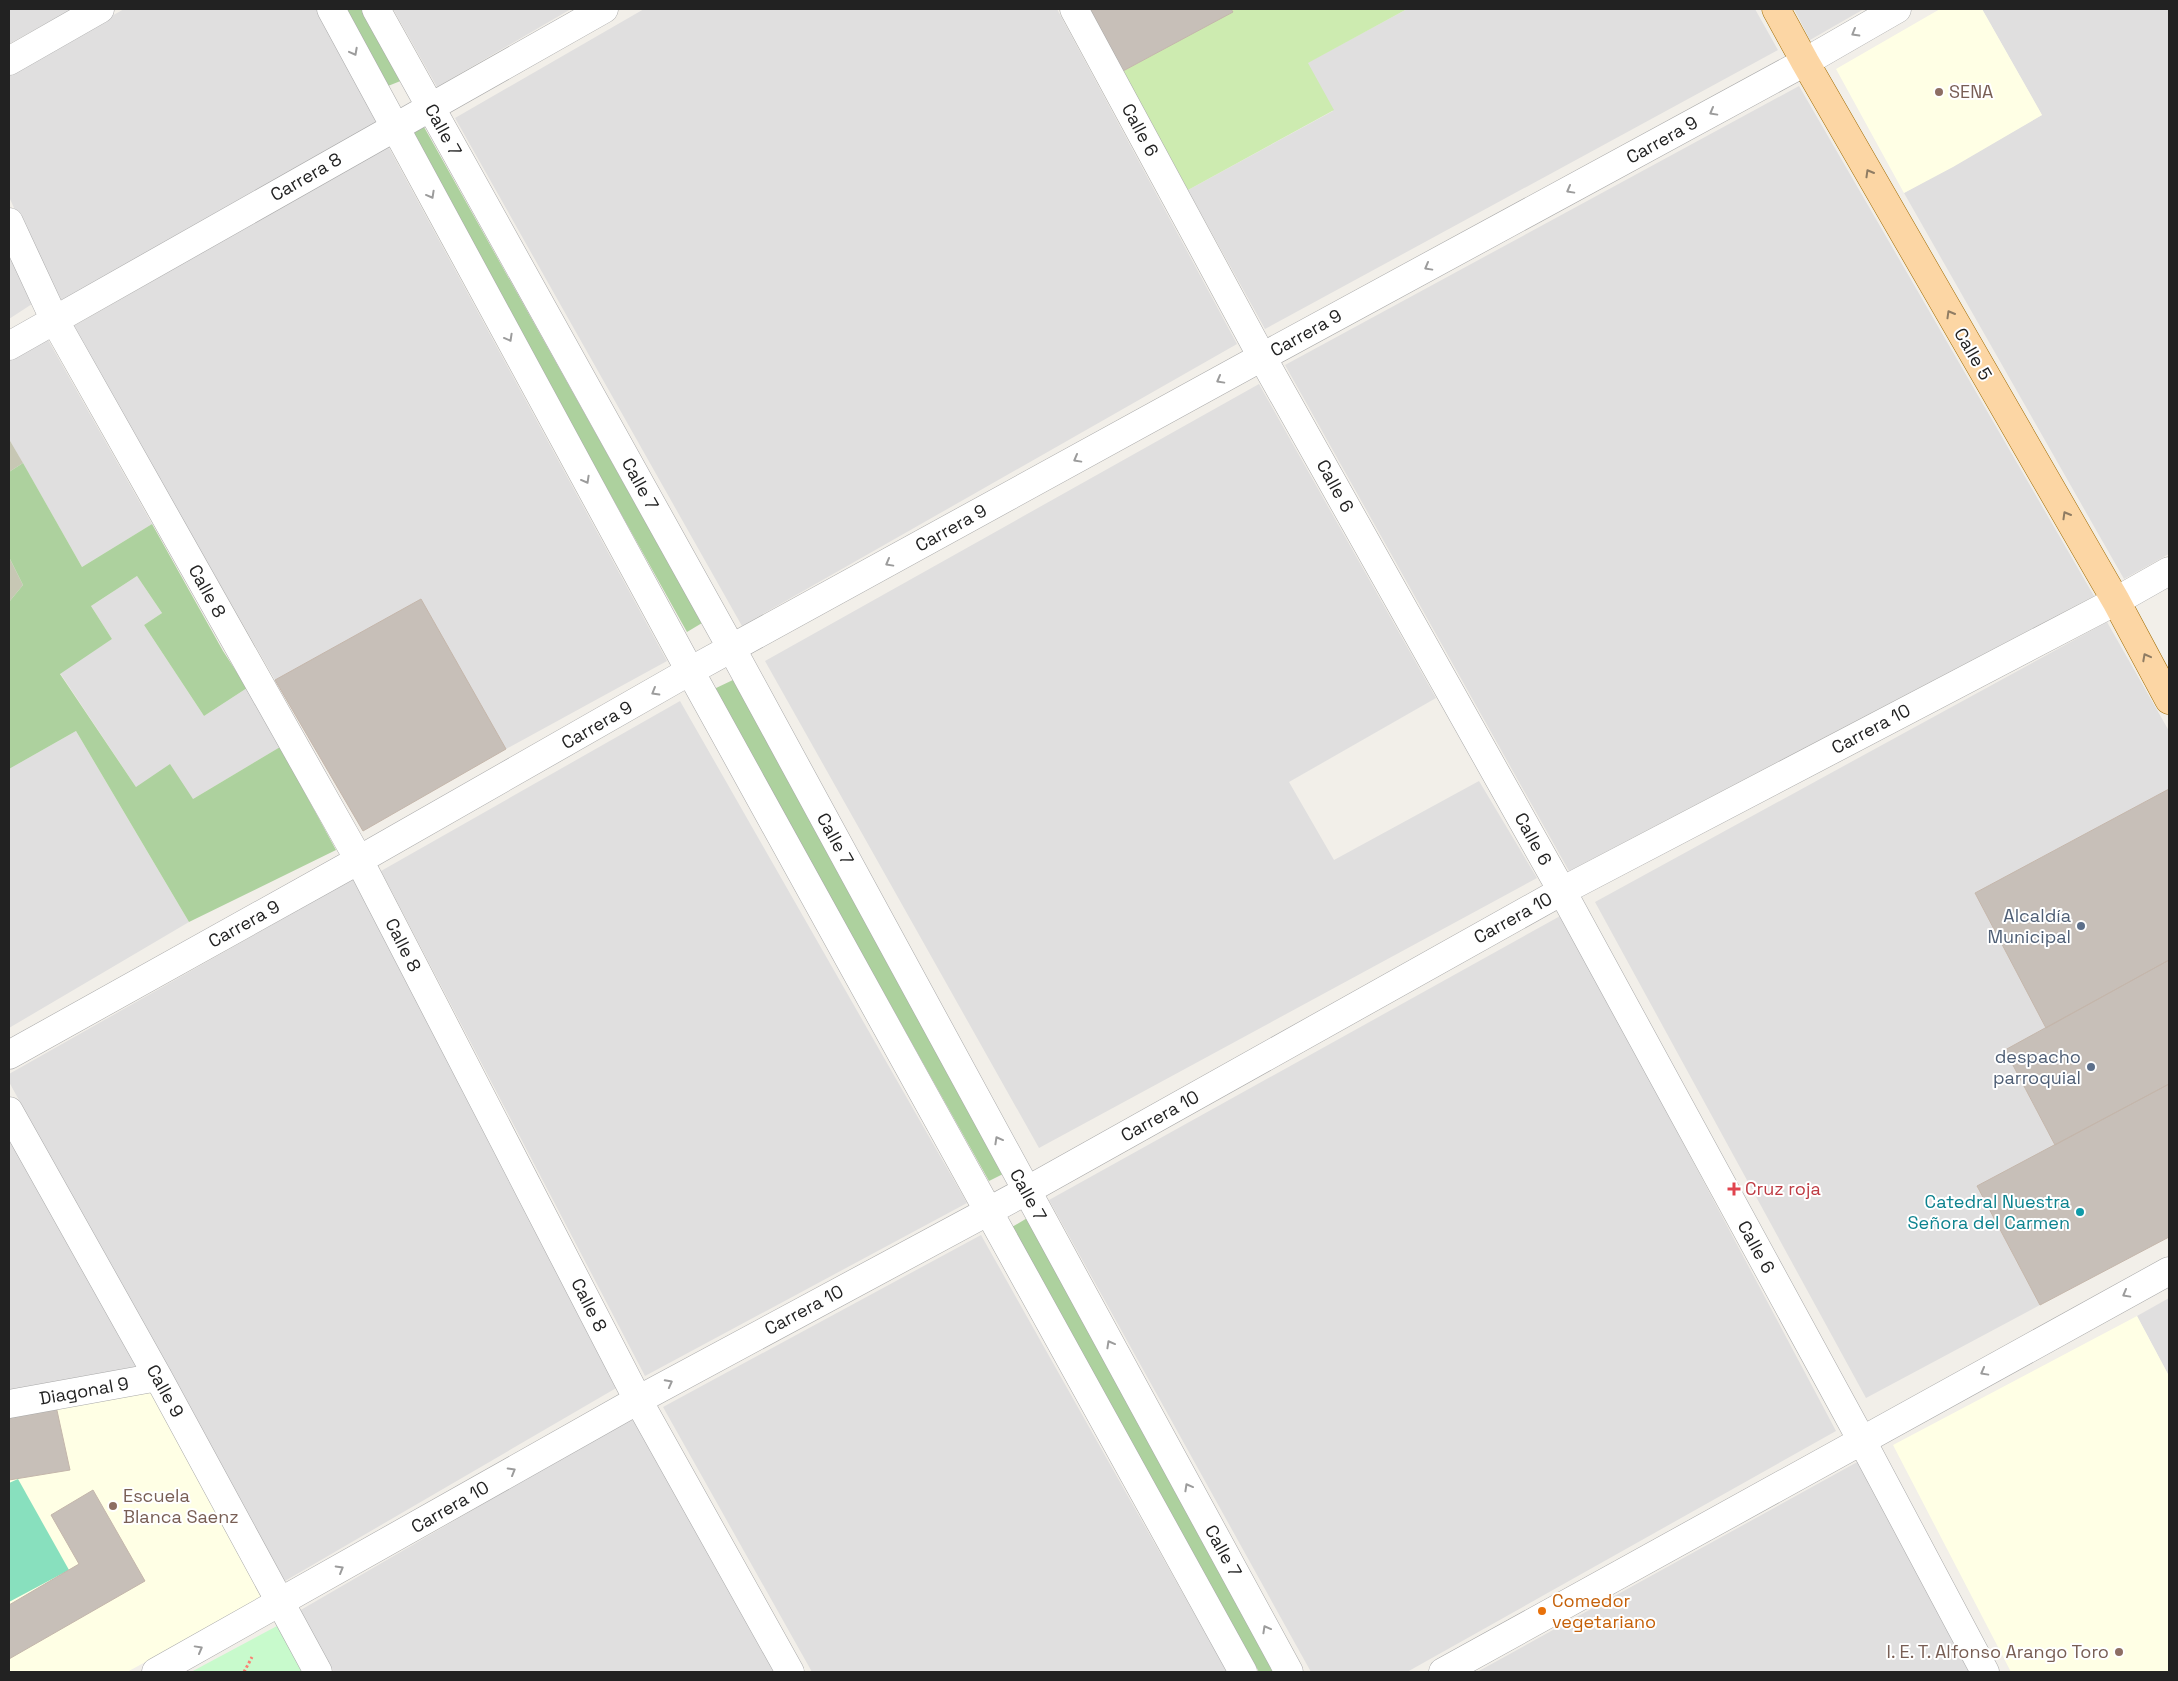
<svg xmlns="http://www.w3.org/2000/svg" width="2178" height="1681" font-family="'Space Grotesk',sans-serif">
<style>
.residential{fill:#e0dfdf}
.education{fill:#ffffe5}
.construction{fill:#c7c7b4}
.grass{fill:#cdebb0}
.forest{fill:#add19e}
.park{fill:#c8facc}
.pitch{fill:#88e0be}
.building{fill:#c7bfb8;stroke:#c4b6ab}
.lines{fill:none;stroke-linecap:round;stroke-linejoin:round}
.minor-casing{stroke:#a9a9a9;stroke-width:29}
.major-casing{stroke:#a06b00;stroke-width:29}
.path{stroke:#fa8072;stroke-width:3;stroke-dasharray:2.5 2.5;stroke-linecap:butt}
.minor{stroke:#fff;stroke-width:28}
.major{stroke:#fcd6a4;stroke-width:28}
.oneway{stroke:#9c9c9c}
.oneway2{stroke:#8f7c63}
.education-dot{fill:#8d6e63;stroke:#fff;stroke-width:2}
.service-dot{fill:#5c6f8a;stroke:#fff;stroke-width:2}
.health-dot{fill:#e0444e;stroke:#fff;stroke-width:2}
.culture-dot{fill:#0f9aa8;stroke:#fff;stroke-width:2}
.food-dot{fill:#e8710a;stroke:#fff;stroke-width:2}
.labels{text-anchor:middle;stroke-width:4;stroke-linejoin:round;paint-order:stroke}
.education-label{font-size:18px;fill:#785e54;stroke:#fff;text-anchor:start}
.street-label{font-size:18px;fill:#222;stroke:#fff}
.service-label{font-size:18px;fill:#4e5e75;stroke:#fff;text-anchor:end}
.health-label{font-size:18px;fill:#be3a42;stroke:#fff;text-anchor:start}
.culture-label{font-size:18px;fill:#0d838f;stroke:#fff;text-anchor:end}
.food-label{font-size:18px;fill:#c56008;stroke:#fff;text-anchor:start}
</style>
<rect width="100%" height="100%" fill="#f2efe9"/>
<path class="residential" d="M9,9H72L9,44Z
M124,9H322L381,122L59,304L9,197V75Z
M393,9H571L437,87Z
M644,9H1057L1237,344L742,626L455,118Z
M1407,9H1755L1778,50L1265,329L1188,190L1333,111L1307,63Z
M1794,9H1864L1810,40Z
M1982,9H2169V554L2124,579L1904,193L2042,115Z
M1799,86L2094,596L1569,871L1285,365Z
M388,146L667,661L506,749L421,599L275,680L72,327Z
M9,254L32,304L9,319Z
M47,338L152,524L82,567L9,439V359Z
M1259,384L1436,698L1289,782L1334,860L1479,781L1537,878L1039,1148L765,661Z
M137,576L162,613L144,625L204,716L247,688L280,747L193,799L136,787L60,673L112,639L91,606Z
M2107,622L2169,731V789L1975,893L2046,1028L2005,1050L2055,1145L1977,1187L2040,1305L1866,1398L1595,902Z
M680,701L967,1203L645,1376L381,871Z
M76,731L189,922L9,1028V769Z
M353,879L618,1387L285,1581L9,1082V1074Z
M1562,915L1836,1431L1407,1672H1311L1049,1200Z
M9,1134L142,1369L9,1393Z
M981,1235L1227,1672H812L663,1407Z
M2169,1298V1376L2137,1316Z
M636,1415L780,1672H334L299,1611Z
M1859,1461L1971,1672H1477Z"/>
<path class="education" d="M1940,9H1982L2042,115L1953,167L1904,193L1836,69Z
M2137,1316L2169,1376V1672H2011L1893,1445Z
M154,1388L265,1597L127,1672H9V1415Z"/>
<path class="construction" d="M9,439L23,463L9,472Z
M9,557L23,585L9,602Z"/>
<path class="grass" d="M1231,9H1407L1308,63L1334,110L1188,190L1123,71L1232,12Z"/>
<path class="forest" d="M345,9H365L403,80L388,86Z
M424,127L702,623L687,632L410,135Z
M23,463L82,567L152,524L223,651L247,688L204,716L144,625L162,613L137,576L91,606L112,639L60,674L136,787L170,764L193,799L280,747L336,850L189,922L76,731L9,769V602L23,585L9,557V472Z
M735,679L1005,1173L989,1181L714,689Z
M1029,1217L1277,1672H1259L1012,1227Z"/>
<path class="park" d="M277,1626L303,1672H191Z"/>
<path class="pitch" d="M18,1479L69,1570L9,1602V1483Z"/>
<path class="building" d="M1090,9H1231L1233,12L1123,71Z
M421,599L506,749L363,831L275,680Z
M2169,789V960L2046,1028L1975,893Z
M2169,960V1084L2055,1145L2005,1050Z
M2169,1084V1237L2040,1305L1977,1186Z
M56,1406L70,1470L9,1480V1415Z
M93,1490L145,1581L9,1659V1605L79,1564L51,1515Z"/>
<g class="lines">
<g class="minor-casing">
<path id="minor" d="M331,9L690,671L1243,1672
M376,9L732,649L1289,1672
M1074,9L1262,357L1562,891L1861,1439L1985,1672
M9,61L100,9
M9,222L55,321L359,860L638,1400L790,1672
M9,346L604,9
M9,1055L359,860L690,671L1262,357L1805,62L1897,9
M9,1111L158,1377L318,1672
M9,1404L158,1377
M156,1672L638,1400L1026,1191L1562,891L2116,601L2169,571
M1443,1672L2169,1271"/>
</g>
<g class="major-casing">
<path id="major" d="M1776,9L1805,62L2116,601L2169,700"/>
</g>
<path class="path" d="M244,1672L252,1657"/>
<use href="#minor" class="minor"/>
<use href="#major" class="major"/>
</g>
<defs><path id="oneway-chevron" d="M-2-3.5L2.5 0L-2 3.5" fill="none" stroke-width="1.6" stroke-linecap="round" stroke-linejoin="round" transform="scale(1.25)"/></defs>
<g class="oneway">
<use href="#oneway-chevron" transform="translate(1855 33) rotate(150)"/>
<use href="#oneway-chevron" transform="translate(354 52) rotate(62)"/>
<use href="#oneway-chevron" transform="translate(1713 112) rotate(151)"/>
<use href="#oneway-chevron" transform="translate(1570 190) rotate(151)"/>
<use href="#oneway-chevron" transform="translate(431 195) rotate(61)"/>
<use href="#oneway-chevron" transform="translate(1428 267) rotate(151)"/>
<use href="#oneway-chevron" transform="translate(509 338) rotate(61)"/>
<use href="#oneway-chevron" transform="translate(1220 380) rotate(151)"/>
<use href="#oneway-chevron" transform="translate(1077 459) rotate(151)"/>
<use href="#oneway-chevron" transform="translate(586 480) rotate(61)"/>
<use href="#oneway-chevron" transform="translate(889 563) rotate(151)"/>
<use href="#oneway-chevron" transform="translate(655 692) rotate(150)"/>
<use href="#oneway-chevron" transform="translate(998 1140) rotate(-119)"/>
<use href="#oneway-chevron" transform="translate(2126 1294) rotate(151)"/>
<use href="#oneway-chevron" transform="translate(1110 1344) rotate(-119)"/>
<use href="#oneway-chevron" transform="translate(1984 1372) rotate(151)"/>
<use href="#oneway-chevron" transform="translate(669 1383) rotate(-28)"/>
<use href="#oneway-chevron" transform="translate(512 1471) rotate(-30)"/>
<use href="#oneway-chevron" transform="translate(1188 1487) rotate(-119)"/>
<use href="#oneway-chevron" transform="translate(340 1569) rotate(-30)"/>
<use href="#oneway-chevron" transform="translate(1266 1629) rotate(-119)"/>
<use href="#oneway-chevron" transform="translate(199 1649) rotate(-29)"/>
</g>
<g class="oneway2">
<use href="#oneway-chevron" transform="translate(1869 173) rotate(-120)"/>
<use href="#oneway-chevron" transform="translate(1950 314) rotate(-120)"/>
<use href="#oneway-chevron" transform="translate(2066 515) rotate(-120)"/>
<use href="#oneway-chevron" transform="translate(2146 657) rotate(-118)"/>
</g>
<g class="education-dot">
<circle cx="1939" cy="92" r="5"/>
<circle cx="113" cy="1506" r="5"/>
<circle cx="2119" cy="1652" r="5"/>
</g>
<g class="service-dot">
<circle cx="2081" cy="926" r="5"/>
<circle cx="2091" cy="1067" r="5"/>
</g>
<path class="health-dot" d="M1731.5 1181.5h5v5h5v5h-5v5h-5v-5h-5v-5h5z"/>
<circle class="culture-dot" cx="2080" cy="1212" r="5"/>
<circle class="food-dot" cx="1542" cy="1611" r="5"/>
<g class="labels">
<g class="education-label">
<text x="1949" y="98">SENA</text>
<text x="123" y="1502">Escuela<tspan x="123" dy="21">Blanca Saenz</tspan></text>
<text x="2109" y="1658" text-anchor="end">I. E. T. Alfonso Arango Toro</text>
</g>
<g class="street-label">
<text transform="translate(443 130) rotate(61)" y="6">Calle 7</text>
<text transform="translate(1140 130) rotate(62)" y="6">Calle 6</text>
<text transform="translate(1662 140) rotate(-29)" y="6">Carrera 9</text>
<text transform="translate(306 177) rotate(-30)" y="6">Carrera 8</text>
<text transform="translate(1306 333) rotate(-29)" y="6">Carrera 9</text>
<text transform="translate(1973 354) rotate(60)" y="6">Calle 5</text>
<text transform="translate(640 484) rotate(61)" y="6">Calle 7</text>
<text transform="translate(1335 486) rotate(61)" y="6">Calle 6</text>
<text transform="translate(951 528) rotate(-29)" y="6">Carrera 9</text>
<text transform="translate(207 591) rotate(61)" y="6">Calle 8</text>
<text transform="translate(597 725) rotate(-30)" y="6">Carrera 9</text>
<text transform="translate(1871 729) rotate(-28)" y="6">Carrera 10</text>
<text transform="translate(835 839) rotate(61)" y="6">Calle 7</text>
<text transform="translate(1533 839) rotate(61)" y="6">Calle 6</text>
<text transform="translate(1513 918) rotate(-29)" y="6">Carrera 10</text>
<text transform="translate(244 924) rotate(-29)" y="6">Carrera 9</text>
<text transform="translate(403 945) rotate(63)" y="6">Calle 8</text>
<text transform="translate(1160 1116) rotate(-29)" y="6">Carrera 10</text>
<text transform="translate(1028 1195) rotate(61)" y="6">Calle 7</text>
<text transform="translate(1756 1247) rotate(61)" y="6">Calle 6</text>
<text transform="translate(589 1305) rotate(63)" y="6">Calle 8</text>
<text transform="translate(804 1310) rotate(-28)" y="6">Carrera 10</text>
<text transform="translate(84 1391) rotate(-10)" y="6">Diagonal 9</text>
<text transform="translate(165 1391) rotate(61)" y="6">Calle 9</text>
<text transform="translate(450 1507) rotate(-30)" y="6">Carrera 10</text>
<text transform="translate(1223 1551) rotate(61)" y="6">Calle 7</text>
</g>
<g class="service-label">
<text x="2071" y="922">Alcaldía<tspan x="2071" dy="21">Municipal</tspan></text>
<text x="2081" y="1063">despacho<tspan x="2081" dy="21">parroquial</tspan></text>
</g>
<g class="health-label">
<text x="1745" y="1195">Cruz roja</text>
</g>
<g class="culture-label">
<text x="2070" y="1208">Catedral Nuestra<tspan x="2070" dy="21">Señora del Carmen</tspan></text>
</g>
<g class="food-label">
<text x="1552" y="1607">Comedor<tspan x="1552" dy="21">vegetariano</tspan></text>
</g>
</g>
<rect width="2178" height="1681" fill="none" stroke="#222222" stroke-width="20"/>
</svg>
